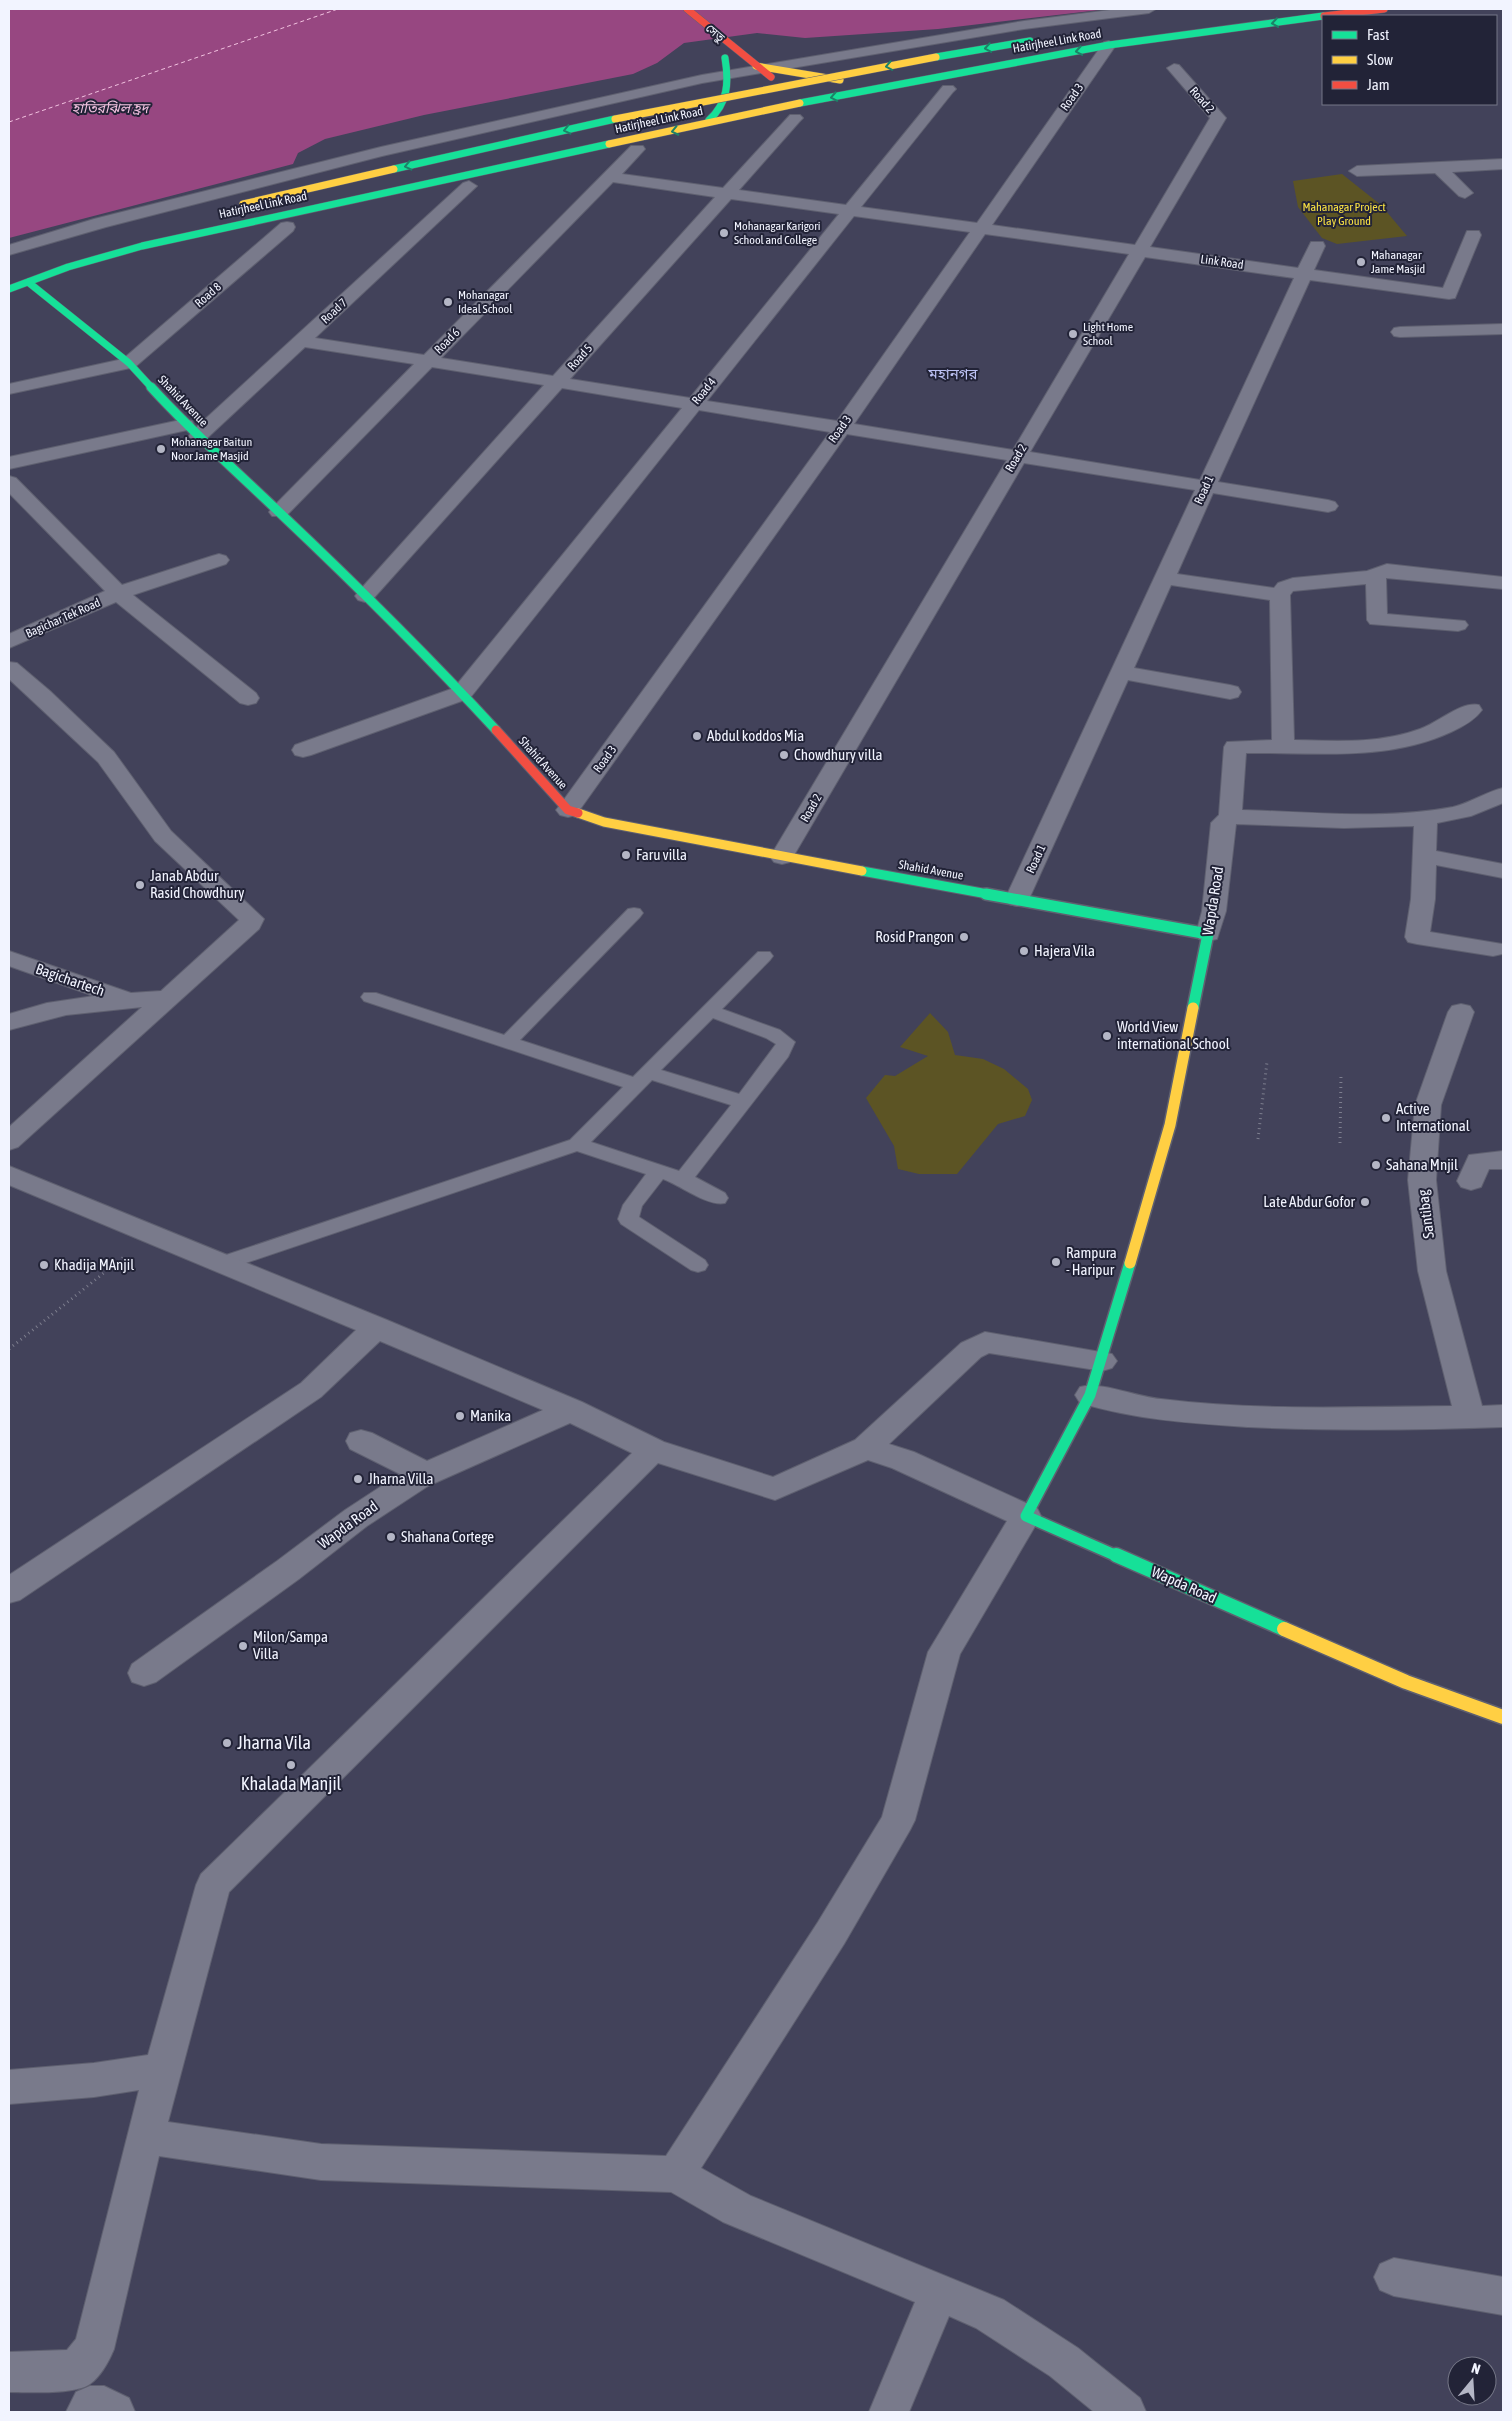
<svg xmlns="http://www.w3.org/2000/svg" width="1512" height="2421" font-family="'Asap Condensed','Noto Sans Bengali',sans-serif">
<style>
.green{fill:#5c5424}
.water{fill:#974781}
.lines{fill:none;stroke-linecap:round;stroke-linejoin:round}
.ferry{stroke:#f2c2e0;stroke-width:1;stroke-dasharray:4 3;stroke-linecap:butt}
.lane-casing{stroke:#5f6070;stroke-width:2}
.street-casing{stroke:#5f6070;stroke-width:2}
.fast-far3-casing{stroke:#5f6070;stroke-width:8}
.fast-far2-casing{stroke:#5f6070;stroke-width:11}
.fast-far1-casing{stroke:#5f6070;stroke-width:14}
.fast-casing{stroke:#5f6070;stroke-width:17}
.slow-far3-casing{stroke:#5f6070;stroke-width:8}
.slow-far2-casing{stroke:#5f6070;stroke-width:11}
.slow-far1-casing{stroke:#5f6070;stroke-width:14}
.slow-casing{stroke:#5f6070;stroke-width:17}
.jam-far1-casing{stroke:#5f6070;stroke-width:8}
.jam-casing{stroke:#5f6070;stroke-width:11}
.path{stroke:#7d7e8e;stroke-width:3;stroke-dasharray:1 4;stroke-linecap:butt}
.lane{fill:#797a8b;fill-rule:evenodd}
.street{fill:#797a8b;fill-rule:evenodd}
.fast-far3{stroke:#16e098;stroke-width:7}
.fast-far2{stroke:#16e098;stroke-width:9}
.fast-far1{stroke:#16e098;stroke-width:11}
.fast{stroke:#16e098;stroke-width:14}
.slow-far3{stroke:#ffcf43;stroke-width:7}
.slow-far2{stroke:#ffcf43;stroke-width:9}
.slow-far1{stroke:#ffcf43;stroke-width:11}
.slow{stroke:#ffcf43;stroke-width:14}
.jam-far1{stroke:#f24e42;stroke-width:7}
.jam{stroke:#f24e42;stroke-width:9}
.slow-bridge-casing{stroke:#5f6070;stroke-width:8;stroke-linecap:butt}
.slow-bridge{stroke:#ffcf43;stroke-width:7}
.oneway{stroke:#1c8268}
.poi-dot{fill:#b4b6c5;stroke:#222337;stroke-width:2}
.labels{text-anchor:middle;stroke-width:4;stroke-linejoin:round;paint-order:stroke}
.far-street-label{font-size:12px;fill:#f2f4ff;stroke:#222337}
.far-park-label{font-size:12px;fill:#fae243;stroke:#222337}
.far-poi-label{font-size:12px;fill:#f2f4ff;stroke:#222337;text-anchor:start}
.far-water-label{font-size:14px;font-style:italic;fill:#f2c2e0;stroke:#222337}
.far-quarter-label{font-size:15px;fill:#bcc1f4;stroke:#222337}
.poi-label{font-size:15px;fill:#f2f4ff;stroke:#222337;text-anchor:start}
.street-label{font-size:15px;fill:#f2f4ff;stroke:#222337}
.near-poi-label{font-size:18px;fill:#f2f4ff;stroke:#222337;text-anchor:start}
</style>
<rect width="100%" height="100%" fill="#42425a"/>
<path class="green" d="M1342,174L1381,205L1407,236L1337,244L1322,238L1298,207L1293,181Z
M930,1013L948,1032L955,1055L983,1059L1004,1069L1028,1089L1032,1100L1025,1116L998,1124L957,1174H919L898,1169L894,1146L866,1098L885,1075L895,1076L928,1056L900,1047Z"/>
<path class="water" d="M9,9H1108L938,29L805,38L757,33L684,43L657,63L633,74L424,115L325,139L298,153L293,164L9,238Z"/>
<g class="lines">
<path class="ferry" d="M9,122L338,9"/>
<g class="lane-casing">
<path id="lane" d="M634,908L640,909L643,913L640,917L520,1040L633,1077L758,952H770L773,956L770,960L722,1009L780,1030L795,1042L788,1057L695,1177L725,1193L728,1198L725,1203C708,1207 680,1185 663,1179L642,1206L639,1217L705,1260L708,1265L705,1270L698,1272L691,1270L621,1224L618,1219L623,1205L646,1174L577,1151L231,1268L224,1270L217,1268L214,1263L217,1258L570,1140L623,1087L364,1001L361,997L364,993H376L504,1035L628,909ZM713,1018L766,1038L776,1044L739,1094L661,1070ZM652,1080L731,1105L679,1171L591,1142Z"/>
</g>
<g class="street-casing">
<path id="street" d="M1118,9H1156L1149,13L1024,29L702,83L382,156L106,227L9,255V245L94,219L381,147L702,75L1024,21Z
M1109,41L1116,45L992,225L1135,245L1210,118L1167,68L1174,64L1179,65L1226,118L1150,247L1298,268L1311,242H1323L1325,246L1314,270L1443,288L1467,231H1479L1481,235L1455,298L1449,299L1310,280L1218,482L1328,500L1335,502L1338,506L1335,510L1328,512L1213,493L1177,574L1274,588L1278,583L1293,578L1367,571L1387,564L1503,577V589L1386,578L1387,614L1465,621L1468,625L1465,629L1458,631L1370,624L1367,620L1366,584L1293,591L1290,595L1294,740C1335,741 1380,744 1420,729C1438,723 1461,701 1479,705L1482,710C1475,720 1462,727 1451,732C1386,762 1315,752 1246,753L1242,810C1312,812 1384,820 1453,807C1470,803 1486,792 1503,788V803L1471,816L1437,823L1436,851L1503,864V878L1436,865L1435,899L1430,932L1502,944V954L1493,956L1417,944L1408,942L1405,937L1411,899L1414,826L1344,828L1236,824L1226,911L1217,939L1208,941L1199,939L1196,934L1202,911L1211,823L1219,815L1224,747L1227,742L1272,740L1270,600L1171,585L1134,668L1230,685L1238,687L1241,692L1238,697L1230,699L1128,680L1029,899L1025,904L1017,906L1009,904L1005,899L1195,490L1024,463L790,862L782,864L774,862L770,857L1007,460L847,434L576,815L568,817L560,815L556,810L560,805L830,432L699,410L470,698L311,755L303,757L295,755L292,750L295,745L454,688L682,408L562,388L372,600L365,602L358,600L355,596L358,592L544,385L432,367L286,516H272L269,512L272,508L414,364L305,347L205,440H191L189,436L191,432L463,183L469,181L477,186L315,338L424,355L631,146H643L645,149L622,174L723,188L790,115H800L803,118L800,121L739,190L846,205L943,86H953L956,89L953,92L861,207L977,223L1104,42ZM613,182L715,197L553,376L441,358ZM731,199L839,214L690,398L570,379ZM854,216L970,232L837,421L707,401ZM985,234L1129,254L1013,450L854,424ZM1145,257L1294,278L1200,480L1030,452Z
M1503,159V169L1452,172L1473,193L1465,198L1459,196L1435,173L1357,176L1349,171L1357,166Z
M287,222L293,223L295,227L293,231L135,367L9,394V384L123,359L281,223Z
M1503,324V334L1400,337L1394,336L1391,332L1394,328L1400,327Z
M185,419L192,421L194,425L192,429L9,469V457Z
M9,476L16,478L122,585L212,556L219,554L226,556L229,560L226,564L133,595L256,693L259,698L256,703L248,705L240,703L116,602L9,648V634L105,591L9,493Z
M9,662L17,663L50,691L114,752L171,831L264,919L259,929L18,1147L9,1150V1127L142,1007L66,1015L9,1030V1014L47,1003L94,996L9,966V951L131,993L161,991L239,920L155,841L98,762L9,679Z
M1461,1004L1470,1006L1474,1012L1441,1105L1436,1180L1446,1271L1482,1406L1503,1405V1427C1419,1430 1333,1431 1248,1427C1188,1423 1138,1420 1080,1403L1075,1395L1080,1387C1101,1381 1137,1397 1161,1399C1257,1411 1355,1407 1452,1406L1418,1271L1408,1180L1415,1105L1448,1012L1452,1006Z
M1503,1151V1169H1489L1481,1187L1471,1190L1461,1187L1457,1181L1469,1155Z
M9,1166L387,1320L582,1402L664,1442L773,1477L855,1440L961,1343L985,1332L1112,1354L1117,1361L1112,1368L1102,1371L989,1353L981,1357L889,1444L914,1452L1037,1508L1041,1516L960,1654L915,1820L910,1830L844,1944L701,2168L751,2196L1004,2300L1078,2348L1140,2398L1146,2412H1094L1050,2376L976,2328L949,2316L909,2412H869L915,2302L723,2222L671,2192L321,2180L159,2156L114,2349C109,2361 101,2376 90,2384C74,2395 29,2392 9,2392V2352L67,2350L76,2339L139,2090L94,2097L9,2104V2070L94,2063L148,2055L196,1885L201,1874L632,1453L570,1423L428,1486L367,1526L299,1579L156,1682L144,1686L132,1682L128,1673L132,1664L277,1561L345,1510L400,1474L350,1449L346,1441L350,1433L361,1430L372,1433L427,1461L543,1410L380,1341L321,1397L20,1600L9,1603V1575L301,1383L356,1330L9,1185ZM868,1460L892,1468L1007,1521L928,1652L882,1817L818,1922L666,2156L321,2144L168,2122L229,1892L658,1463L775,1500Z
M1394,2258L1503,2277V2315L1394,2296L1380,2290L1374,2277L1380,2264Z
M90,2386H104L129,2398L135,2412H66L76,2392Z"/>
</g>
<g class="fast-far3-casing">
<path id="fast-far3" d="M936,57L1030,41
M800,103L1109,45L1323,16
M709,120C728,103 729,82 725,58
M394,169L615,119
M28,282L129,363L152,388
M9,289L68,267L142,246L609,144"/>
</g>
<g class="fast-far2-casing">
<path id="fast-far2" d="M151,387C191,431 235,470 279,512C353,582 427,655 496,730
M862,871L993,895"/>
</g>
<g class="fast-far1-casing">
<path id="fast-far1" d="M986,894L1208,934L1193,1008
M1119,1557L1026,1516L1090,1395L1130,1263"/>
</g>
<g class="fast-casing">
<path id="fast" d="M1116,1555L1284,1629"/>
</g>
<g class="slow-far3-casing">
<path id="slow-far3" d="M756,66L840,80
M609,144L800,103
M243,204L394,169"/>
</g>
<g class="slow-far2-casing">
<path id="slow-far2" d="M578,813L604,822L862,871"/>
</g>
<g class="slow-far1-casing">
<path id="slow-far1" d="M1130,1263L1170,1125L1193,1008"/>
</g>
<g class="slow-casing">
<path id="slow" d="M1284,1629L1406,1682L1503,1717"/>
</g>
<g class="jam-far1-casing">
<path id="jam-far1" d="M687,9L771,77
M1324,16L1384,9"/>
</g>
<g class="jam-casing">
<path id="jam" d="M496,730L568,810L578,813"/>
</g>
<path class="path" d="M1258,1139L1267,1062
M1340,1143L1341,1074
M9,1349L125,1256"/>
<use href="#lane" class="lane"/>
<use href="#street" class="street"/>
<use href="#fast-far3" class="fast-far3"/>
<use href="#fast-far2" class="fast-far2"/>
<use href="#fast-far1" class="fast-far1"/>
<use href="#fast" class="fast"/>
<use href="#slow-far3" class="slow-far3"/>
<use href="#slow-far2" class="slow-far2"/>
<use href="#slow-far1" class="slow-far1"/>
<use href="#slow" class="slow"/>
<use href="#jam-far1" class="jam-far1"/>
<use href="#jam" class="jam"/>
<g class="slow-bridge-casing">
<path id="slow-bridge" d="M615,119L936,57"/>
</g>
<use href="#slow-bridge" class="slow-bridge"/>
</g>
<defs><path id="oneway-chevron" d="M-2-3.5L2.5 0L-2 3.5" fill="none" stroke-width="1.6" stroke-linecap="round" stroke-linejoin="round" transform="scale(1.25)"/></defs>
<g class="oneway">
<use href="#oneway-chevron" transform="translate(1275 23) rotate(172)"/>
<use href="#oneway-chevron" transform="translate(988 48) rotate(170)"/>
<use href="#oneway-chevron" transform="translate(1079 51) rotate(170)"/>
<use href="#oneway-chevron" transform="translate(889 66) rotate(169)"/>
<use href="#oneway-chevron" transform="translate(834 97) rotate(169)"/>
<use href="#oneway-chevron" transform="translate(567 130) rotate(167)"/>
<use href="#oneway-chevron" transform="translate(675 131) rotate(168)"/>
<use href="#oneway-chevron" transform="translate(408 166) rotate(167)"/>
</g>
<g class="poi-dot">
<circle cx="724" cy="233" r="5"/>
<circle cx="1361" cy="262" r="5"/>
<circle cx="448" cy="302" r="5"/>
<circle cx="1073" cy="334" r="5"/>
<circle cx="161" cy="449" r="5"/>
<circle cx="697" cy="736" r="5"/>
<circle cx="784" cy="755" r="5"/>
<circle cx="626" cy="855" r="5"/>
<circle cx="140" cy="885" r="5"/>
<circle cx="964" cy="937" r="5"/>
<circle cx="1024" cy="951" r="5"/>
<circle cx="1107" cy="1036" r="5"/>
<circle cx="1386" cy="1118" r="5"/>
<circle cx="1376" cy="1165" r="5"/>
<circle cx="1365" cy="1202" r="5"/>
<circle cx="1056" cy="1262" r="5"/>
<circle cx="44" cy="1265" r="5"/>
<circle cx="460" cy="1416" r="5"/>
<circle cx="358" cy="1479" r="5"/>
<circle cx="391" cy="1537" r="5"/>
<circle cx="243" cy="1646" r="5"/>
<circle cx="227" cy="1743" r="5"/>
<circle cx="291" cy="1765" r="5"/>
</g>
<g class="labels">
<g class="far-street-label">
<text transform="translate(715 33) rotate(40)" y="4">সেতু</text>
<text transform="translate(1057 41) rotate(-10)" y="4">Hatirjheel Link Road</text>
<text transform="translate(1072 97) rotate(-55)" y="4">Road 3</text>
<text transform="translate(1202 100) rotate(49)" y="4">Road 2</text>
<text transform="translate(659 120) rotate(-12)" y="4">Hatirjheel Link Road</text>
<text transform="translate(263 205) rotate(-12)" y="4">Hatirjheel Link Road</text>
<text transform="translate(1222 262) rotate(8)" y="4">Link Road</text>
<text transform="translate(208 295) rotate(-41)" y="4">Road 8</text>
<text transform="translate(334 311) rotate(-43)" y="4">Road 7</text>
<text transform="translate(447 341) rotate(-45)" y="4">Road 6</text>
<text transform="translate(580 357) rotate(-48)" y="4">Road 5</text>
<text transform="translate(704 391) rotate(-51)" y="4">Road 4</text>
<text transform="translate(183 401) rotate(46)" y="4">Shahid Avenue</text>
<text transform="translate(840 429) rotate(-55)" y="4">Road 3</text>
<text transform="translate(1016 458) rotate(-59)" y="4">Road 2</text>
<text transform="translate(1204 490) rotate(-65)" y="4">Road 1</text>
<text transform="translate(63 618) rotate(-24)" y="4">Bagichar Tek Road</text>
<text transform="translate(605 759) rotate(-54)" y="4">Road 3</text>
<text transform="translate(543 763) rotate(48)" y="4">Shahid Avenue</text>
<text transform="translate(811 808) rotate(-60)" y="4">Road 2</text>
<text transform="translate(1036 859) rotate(-65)" y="4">Road 1</text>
<text transform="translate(931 870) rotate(10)" y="4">Shahid Avenue</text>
</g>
<g class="far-park-label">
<text x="1344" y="211">Mahanagar Project<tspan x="1344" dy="14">Play Ground</tspan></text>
</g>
<g class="far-poi-label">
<text x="734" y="230">Mohanagar Karigori<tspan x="734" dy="14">School and College</tspan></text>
<text x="1371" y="259">Mahanagar<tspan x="1371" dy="14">Jame Masjid</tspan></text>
<text x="458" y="299">Mohanagar<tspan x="458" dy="14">Ideal School</tspan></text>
<text x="1083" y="331">Light Home<tspan x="1083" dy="14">School</tspan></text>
<text x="171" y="446">Mohanagar Baitun<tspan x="171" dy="14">Noor Jame Masjid</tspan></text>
</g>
<g class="far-water-label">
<text x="110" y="113">হাতিরঝিল হ্রদ</text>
</g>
<g class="far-quarter-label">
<text x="953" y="379">মহানগর</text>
</g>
<g class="poi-label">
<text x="707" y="741">Abdul koddos Mia</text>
<text x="794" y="760">Chowdhury villa</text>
<text x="636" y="860">Faru villa</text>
<text x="150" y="881">Janab Abdur<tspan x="150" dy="17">Rasid Chowdhury</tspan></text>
<text x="954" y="942" text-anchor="end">Rosid Prangon</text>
<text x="1034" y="956">Hajera Vila</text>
<text x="1117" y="1032">World View<tspan x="1117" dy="17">international School</tspan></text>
<text x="1396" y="1114">Active<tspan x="1396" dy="17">International</tspan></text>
<text x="1386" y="1170">Sahana Mnjil</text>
<text x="1355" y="1207" text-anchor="end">Late Abdur Gofor</text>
<text x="1066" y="1258">Rampura<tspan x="1066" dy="17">- Haripur</tspan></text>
<text x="54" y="1270">Khadija MAnjil</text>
<text x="470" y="1421">Manika</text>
<text x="368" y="1484">Jharna Villa</text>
<text x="401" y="1542">Shahana Cortege</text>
<text x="253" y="1642">Milon/Sampa<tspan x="253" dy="17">Villa</tspan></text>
</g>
<g class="street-label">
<text transform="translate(1213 901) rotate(-81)" y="5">Wapda Road</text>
<text transform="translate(70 980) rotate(19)" y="5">Bagichartech</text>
<text transform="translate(1426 1214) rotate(-97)" y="5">Santibag</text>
<text transform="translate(348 1525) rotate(-36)" y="5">Wapda Road</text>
<text transform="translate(1184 1585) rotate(24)" y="5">Wapda Road</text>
</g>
<g class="near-poi-label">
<text x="237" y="1749">Jharna Vila</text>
<text x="291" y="1790" text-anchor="middle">Khalada Manjil</text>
</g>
</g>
<rect width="1512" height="2421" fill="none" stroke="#f2f4ff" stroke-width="20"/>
<rect x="1322" y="15" width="175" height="90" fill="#222337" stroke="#757787"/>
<rect x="1332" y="31" width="25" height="8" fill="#16e098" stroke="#757787"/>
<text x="1367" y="40" font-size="15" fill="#f2f4ff">Fast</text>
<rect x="1332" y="56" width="25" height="8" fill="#ffcf43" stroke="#757787"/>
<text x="1367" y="65" font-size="15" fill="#f2f4ff">Slow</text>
<rect x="1332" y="81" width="25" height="8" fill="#f24e42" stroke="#757787"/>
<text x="1367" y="90" font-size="15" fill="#f2f4ff">Jam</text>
<g transform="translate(1472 2381) rotate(18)"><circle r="24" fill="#222337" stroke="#757787"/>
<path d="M0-4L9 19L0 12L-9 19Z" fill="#b4b6c5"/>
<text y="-8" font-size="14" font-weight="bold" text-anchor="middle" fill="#f2f4ff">N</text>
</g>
</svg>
